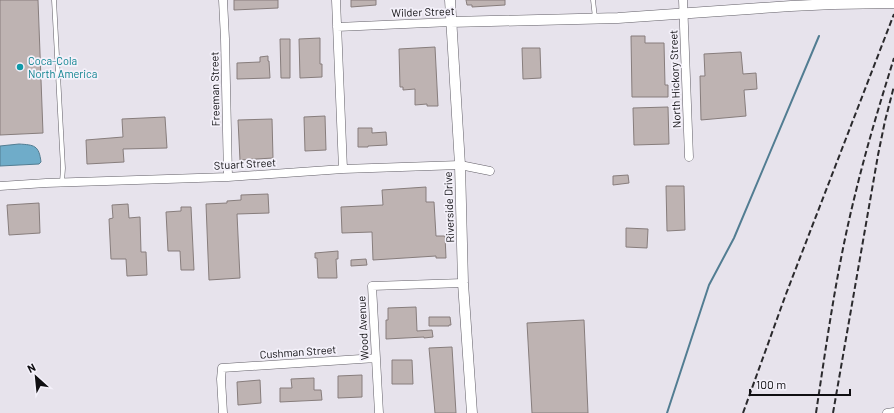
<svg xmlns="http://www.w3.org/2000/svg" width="894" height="413" font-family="Barlow,sans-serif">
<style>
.water{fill:#6facc9;stroke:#527d92}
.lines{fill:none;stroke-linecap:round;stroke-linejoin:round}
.stream{stroke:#527d92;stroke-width:2}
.building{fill:#beb3b2;stroke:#877d7c}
.service-casing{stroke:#625f67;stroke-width:5}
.minor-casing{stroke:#625f67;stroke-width:9}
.tertiary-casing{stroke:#625f67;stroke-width:11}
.service{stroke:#fff;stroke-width:4}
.minor{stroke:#fff;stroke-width:8}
.tertiary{stroke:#fff;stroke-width:10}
.rail{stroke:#2b2a2d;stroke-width:2;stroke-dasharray:6 3;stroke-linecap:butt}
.culture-dot{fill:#0f9aa8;stroke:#f4f1fa;stroke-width:1.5}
.labels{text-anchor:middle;stroke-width:3.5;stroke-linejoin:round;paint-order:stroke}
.street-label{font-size:11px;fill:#100f12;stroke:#f4f1fa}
.culture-label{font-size:11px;fill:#0d838f;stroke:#f4f1fa;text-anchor:start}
</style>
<rect width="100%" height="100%" fill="#e7e3ec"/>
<path class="water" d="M19,144C34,145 39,145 41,162L39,164L0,166V146Z"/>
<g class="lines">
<path class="stream" d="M667,413L709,285L734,238L819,36"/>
</g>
<path class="building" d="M0,0H38L43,133L0,135Z
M234,0H278V8L234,10Z
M351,0H376V5L351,7Z
M466,0H505V5L472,7V5H467Z
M631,36H645V43H664L665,85H668V97H632Z
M320,38V64H322V77L300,78L299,39Z
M280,39H290V78H281Z
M435,47L438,106H427V104L415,105V89L403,90V87H400L399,49Z
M522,48H540L541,78L523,79Z
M741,52L743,74L756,73L757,89L744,90L746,116L701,120L700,76H705L704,54Z
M268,56V61H269L270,78L237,79V63L260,62V57Z
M668,107L669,144L634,145L633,108Z
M325,116L326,150L305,151L304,117Z
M165,117L167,148L123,149L124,162L87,164L86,140L123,137L122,119Z
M272,119L273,158L240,160L238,120Z
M358,128H372V133L386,132L387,145L368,146V147H358Z
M628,175L629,183L613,185V176Z
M666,186H684L685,230L667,231Z
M426,187V202H434L436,236H445L446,258H436V256L373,260L372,232L342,233L341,207L383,205L382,190Z
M268,194L269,213L237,214L240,278L209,280L206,204L227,203V201L241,200V195Z
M39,203L40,233L9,235L7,205Z
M128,204L129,218L140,217L141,252H146L147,275L127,276L126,259H111L109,219L113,218L112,205Z
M181,207H191L194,270H181L180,251H168L166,212L181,211Z
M626,228L648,229L647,248L626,247Z
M338,251V259H336L337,278H318L317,258H315V253Z
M366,259L367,265L351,266V260Z
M416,307L417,331L432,330L433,337L424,338V337L386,339V320H388V308Z
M429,317H450L451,325H449V326H429Z
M584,320L588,413H532L527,323Z
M452,347L456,413H435L429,348Z
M392,360H412L413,384H392Z
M362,375V397L338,398V376Z
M314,378V390H321L322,400L280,402V388H292L291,379Z
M260,380L261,403L238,405L237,382Z"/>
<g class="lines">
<g class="service-casing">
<path id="service" d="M54,0L63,168L62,182
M593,0L595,18"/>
</g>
<g class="minor-casing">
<path id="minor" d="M223,0L225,39L228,177
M336,0L343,169
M683,0L689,157
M337,27L451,22
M0,186L46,183L228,177L343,169L460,165L490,171
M223,413L221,379L222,368L376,358
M379,413L372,286L463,283
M887,413L894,412"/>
</g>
<g class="tertiary-casing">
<path id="tertiary" d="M450,0L460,165L463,283L472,413
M451,22L618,18L791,6L834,4L894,3"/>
</g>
<use href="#service" class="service"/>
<use href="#minor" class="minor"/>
<use href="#tertiary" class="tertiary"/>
<path class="rail" d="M743,413L786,294L894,14
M816,413C827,340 837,267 855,195C866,149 880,103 894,58
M833,413L878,155L885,121L894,86"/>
</g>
<circle class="culture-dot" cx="20" cy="67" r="4"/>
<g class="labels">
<g class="street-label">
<text transform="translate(423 12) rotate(-2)" y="4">Wilder Street</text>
<text transform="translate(675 79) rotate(-92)" y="4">North Hickory Street</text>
<text transform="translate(215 89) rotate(-91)" y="4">Freeman Street</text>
<text transform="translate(245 164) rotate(-3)" y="4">Stuart Street</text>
<text transform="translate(449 207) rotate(-92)" y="4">Riverside Drive</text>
<text transform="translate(363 328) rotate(-93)" y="4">Wood Avenue</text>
<text transform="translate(298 352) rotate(-4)" y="4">Cushman Street</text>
</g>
<g class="culture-label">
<text x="28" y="65">Coca-Cola<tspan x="28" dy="13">North America</tspan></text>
</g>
</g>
<g transform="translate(36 377) rotate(333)" stroke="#f4f1fa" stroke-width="3" paint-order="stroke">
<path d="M0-3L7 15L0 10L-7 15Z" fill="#100f12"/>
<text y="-6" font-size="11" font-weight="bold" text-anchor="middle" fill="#100f12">N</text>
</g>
<path d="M750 389v6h100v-6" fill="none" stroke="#100f12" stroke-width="2"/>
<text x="756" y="389" font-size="12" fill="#100f12" stroke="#f4f1fa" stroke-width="3" paint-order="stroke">100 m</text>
</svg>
